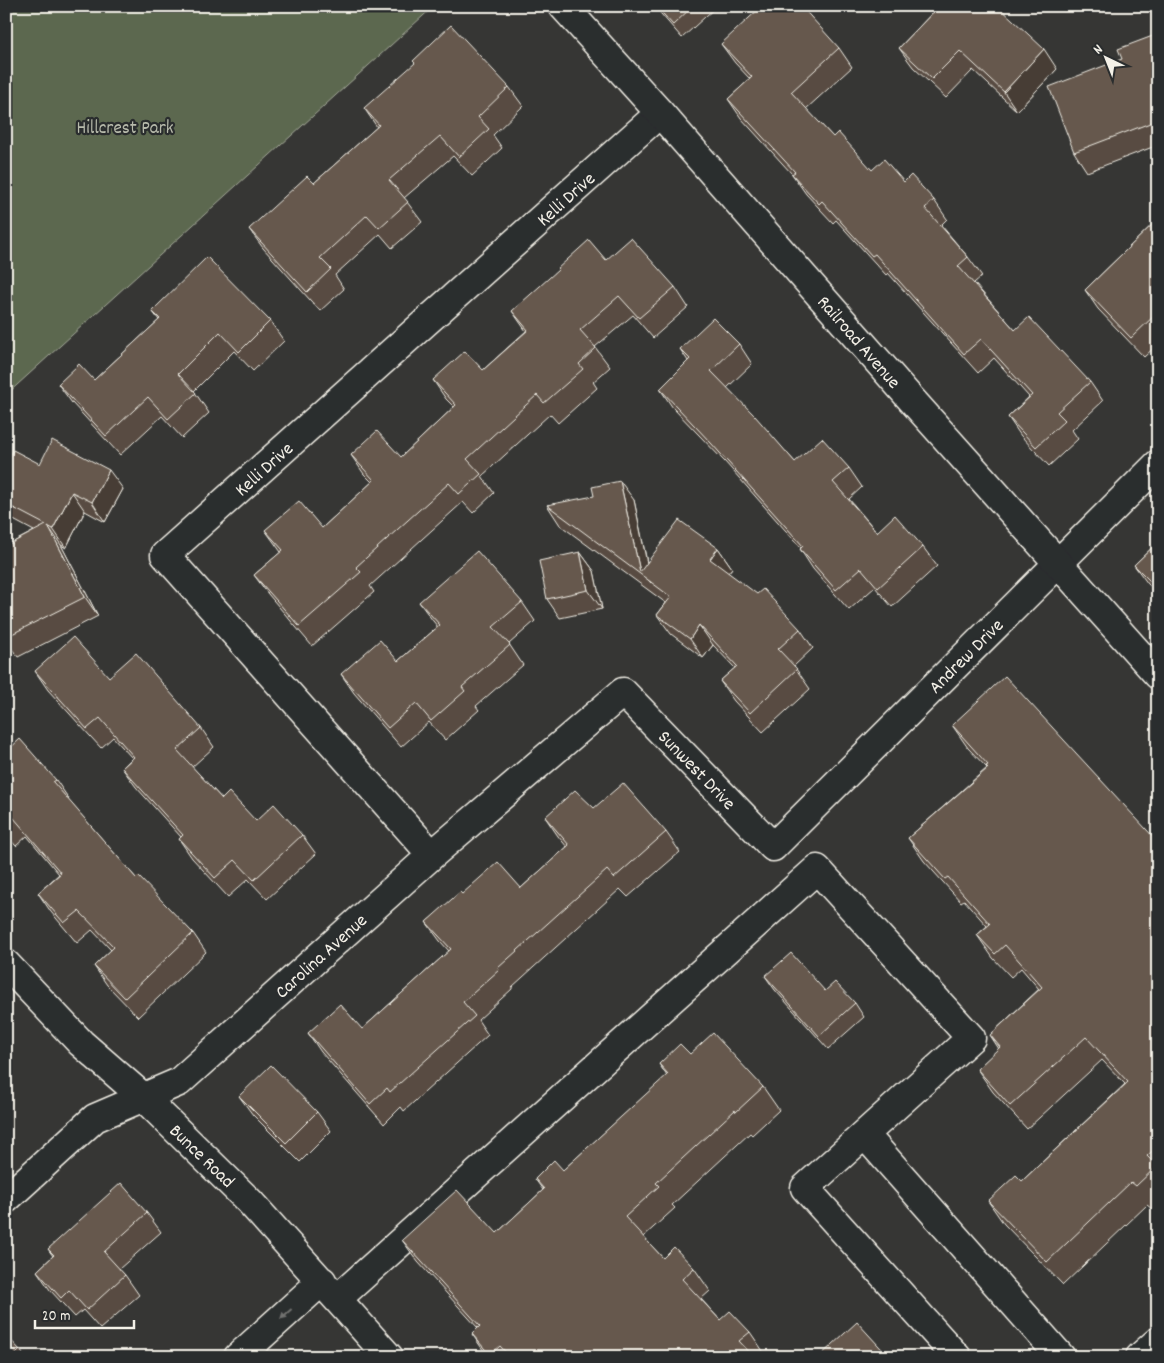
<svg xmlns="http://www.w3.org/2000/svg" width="1164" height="1363" font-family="Dekko,sans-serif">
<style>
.green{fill:#5b6850;stroke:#a8ac9c}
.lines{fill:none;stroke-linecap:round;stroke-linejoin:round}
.minor-casing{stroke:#f4f1e8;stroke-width:31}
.tertiary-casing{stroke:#f4f1e8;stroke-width:31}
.secondary-casing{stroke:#f4f1e8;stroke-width:31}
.minor{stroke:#2a2d2e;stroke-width:28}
.tertiary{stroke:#2a2d2e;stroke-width:28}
.secondary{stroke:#2a2d2e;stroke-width:28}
.wall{fill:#584c42;stroke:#f4f1e8}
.shaded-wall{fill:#473e36;stroke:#f4f1e8}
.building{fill:#66584d;stroke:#f4f1e8}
.oneway{fill:#71726f}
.labels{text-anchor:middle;stroke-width:4.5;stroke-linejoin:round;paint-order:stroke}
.park-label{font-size:19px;fill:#b7baab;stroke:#2a2d2e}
.street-label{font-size:19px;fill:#f4f1e8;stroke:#2a2d2e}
</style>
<rect width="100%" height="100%" fill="#363634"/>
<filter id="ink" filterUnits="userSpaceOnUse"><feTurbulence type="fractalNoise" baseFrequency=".02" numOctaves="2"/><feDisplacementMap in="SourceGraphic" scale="10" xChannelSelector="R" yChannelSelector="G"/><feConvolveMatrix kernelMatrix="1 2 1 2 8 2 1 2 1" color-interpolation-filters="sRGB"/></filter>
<g filter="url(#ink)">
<path class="green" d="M6,6H434L6,395Z"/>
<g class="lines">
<g class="minor-casing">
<path id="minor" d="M432,855L165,555L660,113
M6,964L81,1043L143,1097L250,1202L389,1357
M865,1135L1061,1357
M6,1199L95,1118L179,1082L432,855L623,692L773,847L1158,464
M337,1299L817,869L971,1038L805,1188L957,1357
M238,1357L322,1281"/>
</g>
<g class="tertiary-casing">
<path id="tertiary" d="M563,6L660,113L911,399L1158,675"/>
</g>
<g class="secondary-casing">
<path id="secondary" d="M1140,1357L1158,1341"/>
</g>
<use href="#minor" class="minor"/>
<use href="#tertiary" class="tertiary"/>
<use href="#secondary" class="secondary"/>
</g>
<path class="wall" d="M654,6H717L682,38Z
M939,6L1057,69L1017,111L973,70L946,98L913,67L899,48Z
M1158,34V145L1087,172L1074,152L1122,59Z
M721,44L839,48L852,67L806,109L833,137L872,170L904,182L934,200L947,219L941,225L968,257L982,276L974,283L1015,330L1090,382L1103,401L1072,430L1078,439L1049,466L1021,436L1008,417L1029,397L994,358L978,373L888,273L886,275L836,220L833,223L806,194L792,174L741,118L728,99L750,79L735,63Z
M509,87L523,106L493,135L502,148L472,176L453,156L404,198L422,222L392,248L380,234L335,275L344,289L320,311L263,248L249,229L314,183L377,127L364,108Z
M1158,219V344L1144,357L1098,309L1085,290Z
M606,260L675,287L688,307L653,338L633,315L595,347L610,367L593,382L597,388L558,423L550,414L482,476L494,493L473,513L463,502L370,586L374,592L312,646L268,594L254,575L281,552L265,530L322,528L372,482L364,474L351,455L401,457L454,407L446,399L433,380L483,370L526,331L512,311Z
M152,311L270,321L284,341L253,371L234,351L194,391L209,413L182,438L162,416L120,455L72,403L58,384L94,380L159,320Z
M739,344L752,364L727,388L795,462L849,468L862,487L849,499L877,532L923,547L937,566L892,607L875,587L849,610L813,569L800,549L801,548L725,462L673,408L660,389L688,361L680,349Z
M6,464H40L123,489L105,522L85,511L66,548L61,545L98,616L18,657L6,641V546L34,531L6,516Z
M634,500L647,562L718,548L732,568L728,573L800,629L813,648L794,666L810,689L763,732L734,701L720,681L735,668L713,645L703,658L671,634L657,615L666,603L560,525L547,505Z
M1158,542V594L1148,584L1134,565Z
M580,552L594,571L602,609L560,618L547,599Z
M419,602H522L535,621L509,644L523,665L476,706L479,710L445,740L429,722L401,747L354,693L341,674L398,661L438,627L433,621Z
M35,671L109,677L201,728L214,747L192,767L222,799L256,821L302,835L316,854L267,899L248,879L228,897L192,858L179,839L181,837L136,787L122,768L132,758L113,737L101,748L48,690Z
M952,725L1158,842V1204L1152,1209L1147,1205L1063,1285L1004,1224L988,1201L1022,1181L1125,1084L1102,1060L1027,1129L993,1092L977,1069L999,1049L990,1035L1039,989L1021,968L1011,977L993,958L977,935L987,926L964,900L961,902L924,861L908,838L987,768L968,748Z
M6,750L56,780L69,799L68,800L136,878L193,933L206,952L138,1017L107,985L94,966L111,950L92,930L77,943L51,912L38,893L59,874L27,836L16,846L6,835Z
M594,808L666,832L680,852L628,897L620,889L512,987V989L478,1020L488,1035L404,1111L401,1107L384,1124L321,1052L308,1033L362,1029L449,951L440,941L426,922L462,894L521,888L567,847L558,836L545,817Z
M765,976L825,991L855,1003L864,1017L828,1049L775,990Z
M690,1054L763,1087L779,1110L752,1135L750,1133L672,1205L675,1208L643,1237L663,1258L694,1268L710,1291L701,1299L720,1320L750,1332L765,1354L762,1357H488L472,1334L478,1328L418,1262L402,1240L497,1233L543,1190L535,1179L563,1170L667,1076L659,1064Z
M239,1096L317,1112L331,1131L300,1162L253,1115Z
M147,1213L161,1232L119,1269L125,1275L139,1295L100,1329L83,1310L75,1317L50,1290L37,1271L53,1256L48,1249Z
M20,1350L25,1357H6Z"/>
<path class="shaded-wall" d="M1044,49L1057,69L1017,111L1004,92Z
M109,470L123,489L105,522L92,502Z
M620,481L634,500L651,583L640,572Z
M72,492L85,511L66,548L53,529Z
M48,526L61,545L98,616L85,597Z
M718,548L732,568L723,579L710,559Z
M580,552L594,571L602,609L588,590Z
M699,625L713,645L703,658L690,639Z"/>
<path class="building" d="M656,6H693L673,25Z
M762,6H801L839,48L791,92L833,137L838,132L872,170L884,159L904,182L911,175L934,200L925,208L968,257L958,266L1015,330L1029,317L1090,382L1057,412L1065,420L1036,447L1008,417L1032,395L981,339L964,354L875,254L872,256L822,201L819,204L792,174L795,172L728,99L752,77L721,44Z
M939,6H998L1044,49L1004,92L960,51L932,79L899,48Z
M451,25L509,87L478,117L489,129L459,157L440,136L389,180L408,202L379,228L367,215L320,258L331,269L307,292L249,229L307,176L314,183L379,125L364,108L415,63L413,61Z
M1158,34V120L1074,152L1049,87L1122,59L1118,49Z
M1158,219V312L1131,338L1085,290Z
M631,238L675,287L639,318L619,296L580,330L596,348L579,364L583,369L544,403L537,395L467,459L481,474L459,494L449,483L356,567L361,572L299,626L254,575L283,550L265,530L299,501L322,528L374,480L351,455L377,431L401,457L456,405L433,380L465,351L483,370L528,330L512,311L558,270L557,269L589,240L606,260Z
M207,257L270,321L239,352L220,332L178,374L196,393L168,419L148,397L106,436L58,384L79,364L94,380L160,319L152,311Z
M713,318L739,344L711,371L755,416L795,462L822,438L849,468L833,482L877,532L895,515L923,547L878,588L861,568L836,590L800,549L803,546L711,443L660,389L690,359L680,349Z
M52,440L109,470L92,502L72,492L53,529L48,526L85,597L6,637V546L46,525L6,504V464L13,450L40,464Z
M620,481L640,572L679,520L718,548L710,559L757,594L763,589L800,629L778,649L797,669L750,713L720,681L737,666L699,625L690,639L657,615L671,597L547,505L594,496L592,487Z
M1158,542V589L1134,565Z
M477,551L522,602L493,627L510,645L462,687L465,691L431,721L416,703L388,728L341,674L380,640L398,661L440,625L419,602Z
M580,552L588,590L547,599L539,561Z
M73,637L109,677L136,653L201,728L177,750L222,799L229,792L256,821L274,804L302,835L254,880L235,860L215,878L179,839L183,835L122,768L134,757L100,718L87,729L35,671Z
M1005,676L1158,842V1146L1147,1156L1157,1166L1136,1186L1131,1182L1047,1262L988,1201L1016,1175L1022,1181L1128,1082L1086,1037L1010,1106L977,1069L1000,1047L990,1035L1042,987L1005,945L995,954L977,935L990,924L948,877L945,879L908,838L988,768L986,766L988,765L952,725Z
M20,739L56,780L53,782L136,878L138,876L193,933L125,998L94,966L114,947L79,911L64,923L38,893L61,873L13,817L6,823V750L7,751Z
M623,783L666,832L614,878L607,870L498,968L499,970L463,1002L475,1016L390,1092L387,1088L370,1104L308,1033L340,1004L362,1029L451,949L426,922L460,892L462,894L498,862L521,888L569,845L545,817L575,790L594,808Z
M791,953L825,991L835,982L855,1003L819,1036L765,976Z
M713,1033L763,1087L736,1112L735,1110L656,1183L659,1186L625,1217L663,1258L674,1247L694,1268L682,1279L720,1320L730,1311L750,1332L739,1341L754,1357H510L500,1346L490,1355L472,1334L480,1326L402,1240L457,1190L497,1233L544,1189L535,1179L554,1160L563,1170L668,1074L659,1064L680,1044L690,1054Z
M271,1065L317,1112L286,1143L239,1096Z
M121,1183L147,1213L104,1252L125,1275L87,1310L69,1290L61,1298L37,1271L54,1255L48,1249Z
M857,1322L889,1357H819Z
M6,1335L20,1350L13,1357H6Z"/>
<defs><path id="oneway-solid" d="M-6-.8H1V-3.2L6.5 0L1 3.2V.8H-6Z" transform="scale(1.25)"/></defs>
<use class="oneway" href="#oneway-solid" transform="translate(286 1314) rotate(138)"/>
</g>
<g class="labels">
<g class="park-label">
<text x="125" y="133">Hillcrest Park</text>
</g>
<g class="street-label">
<text transform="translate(565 198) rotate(-42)" y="7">Kelli Drive</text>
<text transform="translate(860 341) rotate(49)" y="7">Railroad Avenue</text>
<text transform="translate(263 468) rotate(-42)" y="7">Kelli Drive</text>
<text transform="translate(965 655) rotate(-45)" y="7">Andrew Drive</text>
<text transform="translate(698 769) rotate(46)" y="7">Sunwest Drive</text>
<text transform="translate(320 955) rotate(-42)" y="7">Carolina Avenue</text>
<text transform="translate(203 1155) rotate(44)" y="7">Bunce Road</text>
</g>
</g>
<rect width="1164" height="1363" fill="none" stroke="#2a2d2e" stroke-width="25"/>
<rect x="12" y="12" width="1139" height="1338" fill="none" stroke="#f4f1e8" stroke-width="2" filter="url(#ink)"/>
<g transform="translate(1106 58) rotate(317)" stroke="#2a2d2e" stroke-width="4" paint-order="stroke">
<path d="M0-4L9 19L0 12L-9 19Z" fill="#f4f1e8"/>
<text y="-8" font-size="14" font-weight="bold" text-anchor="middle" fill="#f4f1e8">N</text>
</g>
<path d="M35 1320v8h99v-8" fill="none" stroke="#f4f1e8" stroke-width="2.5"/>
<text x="42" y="1320" font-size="15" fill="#f4f1e8" stroke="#2a2d2e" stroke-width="4" paint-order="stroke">20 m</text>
</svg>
